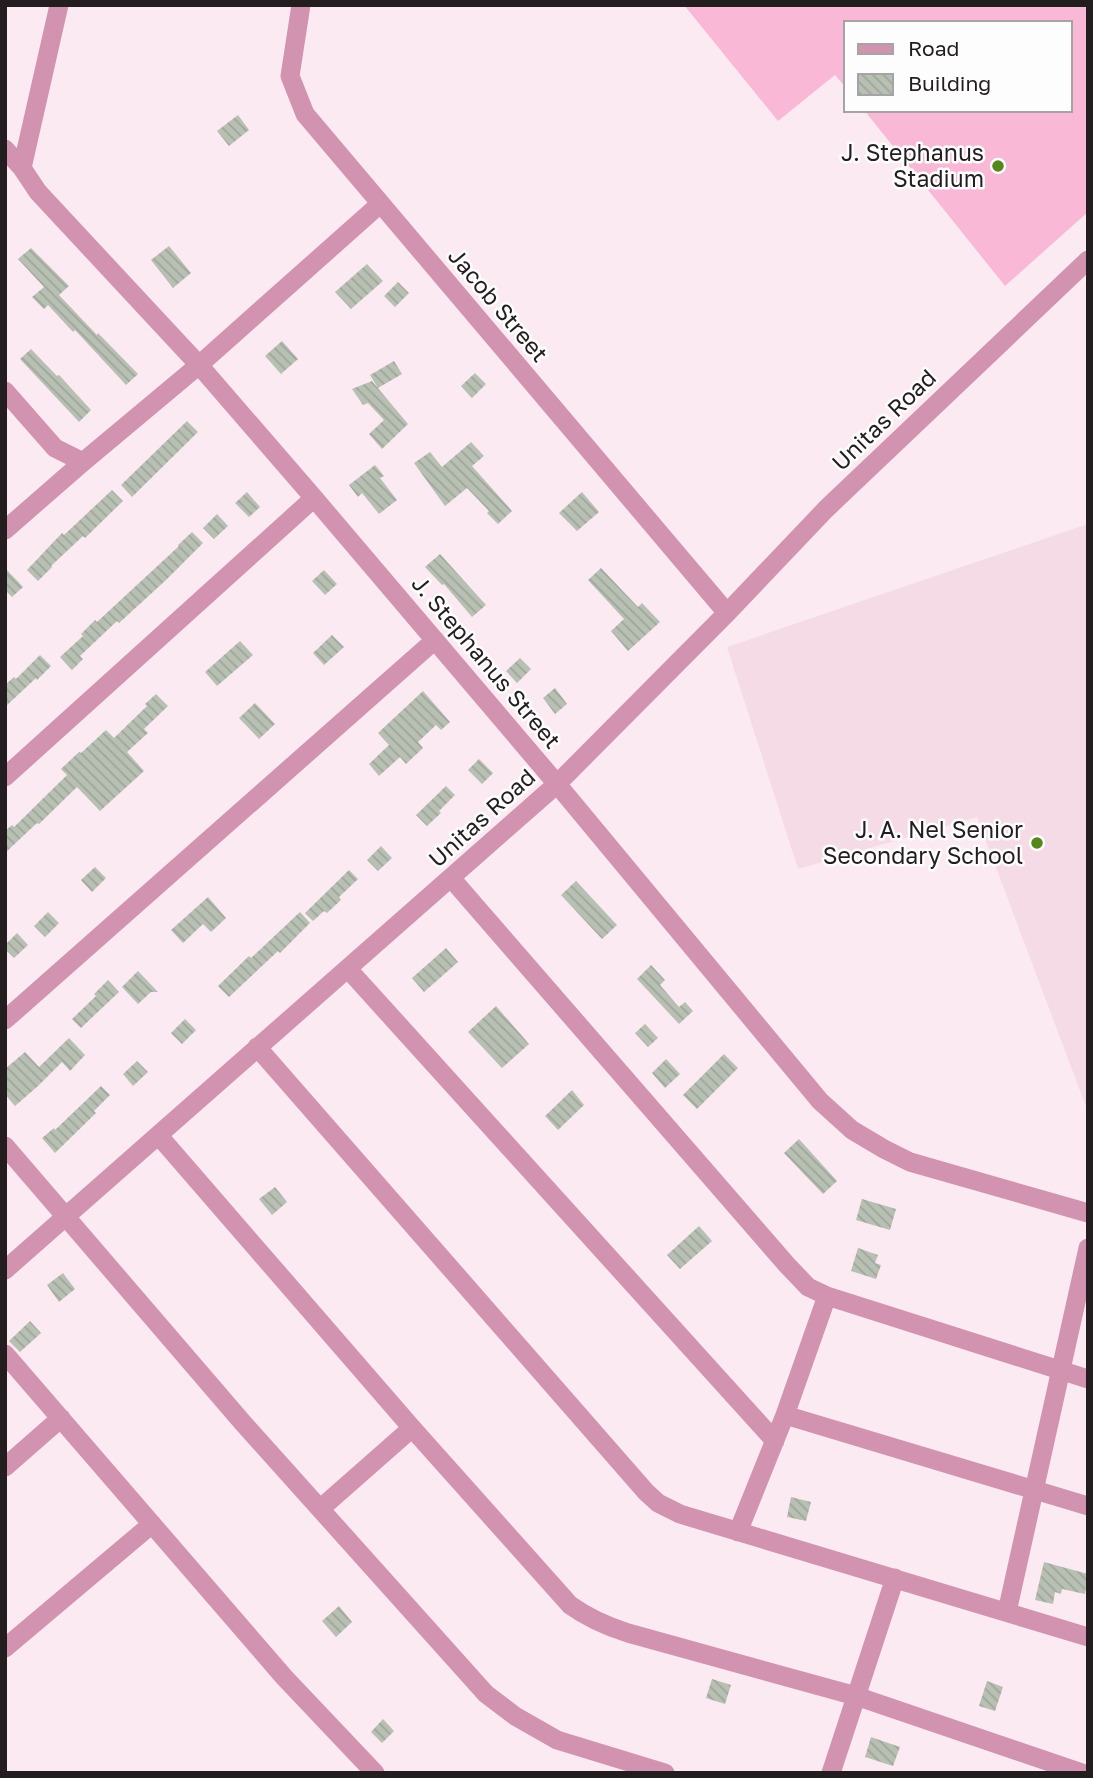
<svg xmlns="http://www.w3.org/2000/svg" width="1093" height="1778" font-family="'Golos Text',sans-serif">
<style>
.built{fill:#f4dbe6}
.pitch{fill:#f9b9d6}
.building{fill:url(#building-back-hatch)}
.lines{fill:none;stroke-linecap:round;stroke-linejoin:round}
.street{stroke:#d293b0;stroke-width:19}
.poi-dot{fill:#56871b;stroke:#fdfdfd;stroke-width:2.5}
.labels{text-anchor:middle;stroke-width:5;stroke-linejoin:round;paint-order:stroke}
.poi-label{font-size:23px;fill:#231d1f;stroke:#fdfdfd;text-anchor:end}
.street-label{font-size:23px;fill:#231d1f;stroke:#fdfdfd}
</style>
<defs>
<pattern id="building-back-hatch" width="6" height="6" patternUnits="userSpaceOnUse" patternTransform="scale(1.75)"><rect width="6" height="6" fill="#b8c0b3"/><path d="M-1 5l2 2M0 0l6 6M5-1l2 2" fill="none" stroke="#9ea59a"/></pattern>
</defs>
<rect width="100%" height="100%" fill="#fceaf2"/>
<path class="built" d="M1088,524V1112L977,817L798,869L727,647Z"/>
<path class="pitch" d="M684,5H1088V212L1005,286L864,110H1070V23H846V88L835,75L778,121Z"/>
<path class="building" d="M238,115L249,130L229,146L217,131Z
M169,246L191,273L173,288L151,260Z
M31,248L69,286L59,295L97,335L98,333L138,374L126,385L75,330L73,332L48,305L44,309L32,297L44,287L18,259Z
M367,264L383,281L351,309L335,292Z
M398,282L409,293L395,307L384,296Z
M282,341L298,359L281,374L265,356Z
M31,349L57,376L59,375L91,410L79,422L20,359Z
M394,361L402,374L378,388L370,375Z
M475,373L486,384L472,398L461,386Z
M372,381L408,424L382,449L369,434L384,420L368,403L363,405L352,389Z
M187,421L198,432L132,497L121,485Z
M471,442L484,456L472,466L512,511L498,524L487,513L489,511L467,488L445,506L414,463L430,452L442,467Z
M375,465L384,476L380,478L397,500L379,514L362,493L358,497L349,485Z
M112,490L123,501L85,538L83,536L51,566L52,567L38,581L27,570L62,533L64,535Z
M247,492L260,507L249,517L235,503Z
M582,492L599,512L577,531L559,513Z
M217,514L228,526L214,539L203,528Z
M192,532L203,543L165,581L119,623L117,621L80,656L83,659L72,670L60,657L83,636L81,634L95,620L97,622L179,546L178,545Z
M440,554L486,605L472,617L444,584L442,585L425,567Z
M5,568L23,587L12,597L5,590Z
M601,568L638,607L642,603L660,622L628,651L611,631L624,619L588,580Z
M324,570L337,584L325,595L312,581Z
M332,635L344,647L324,665L313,653Z
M240,641L253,655L217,686L205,672Z
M40,655L51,666L37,680L36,678L5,707V685L14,677L16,679Z
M520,658L531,669L517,683L506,671Z
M555,688L567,704L555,714L543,698Z
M423,691L450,722L441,730L436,725L418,742L423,748L406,764L400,757L379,776L369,764L389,745L378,733Z
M156,694L168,706L144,729L148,733L127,752L144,771L100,811L77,787L39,824L37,823L5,853V831L12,825L14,827L67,775L61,769L79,752L81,753L106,730L114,738L147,706L145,704Z
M255,703L275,724L259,739L239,718Z
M479,759L493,773L482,784L468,770Z
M446,786L455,795L439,811L441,813L427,826L416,815Z
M381,846L392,858L378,871L367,860Z
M95,867L106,878L92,892L81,880Z
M349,870L358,879L339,897L341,900L327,913L324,911L313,921L305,913Z
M576,881L617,925L602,939L561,895Z
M208,897L226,918L211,932L203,924L183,943L171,930Z
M48,912L59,923L45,937L34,926Z
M300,912L310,923L280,953L278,951L229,997L218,986L249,956L251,958Z
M17,933L28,945L14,958L5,949V945Z
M446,948L458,962L424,992L412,978Z
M651,965L665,980L660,985L679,1007L685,1002L693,1011L679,1024L637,979Z
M138,971L158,992H151L138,1004L122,987Z
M108,980L119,992L81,1028L72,1019L96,996L94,994Z
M496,1006L529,1044L502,1068L468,1032Z
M185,1019L196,1030L182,1044L171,1033Z
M645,1024L658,1038L648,1047L635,1033Z
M69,1038L85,1055L70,1071L62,1062L38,1086L15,1106L5,1094V1069L25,1052L39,1067Z
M724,1054L738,1068L697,1109L683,1095Z
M666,1059L680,1074L665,1088L652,1073Z
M137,1061L148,1072L133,1086L123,1074Z
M101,1086L110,1095L94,1111L96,1113L55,1153L42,1138L54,1128L55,1130Z
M572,1090L584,1105L558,1130L545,1116Z
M799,1139L837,1181L823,1194L784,1153Z
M275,1187L287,1202L272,1215L259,1199Z
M862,1199L896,1209L890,1230L856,1220Z
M699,1226L712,1241L680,1269L667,1255Z
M858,1248L878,1255L875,1263L881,1265L876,1279L851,1271Z
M63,1273L75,1289L59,1302L47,1285Z
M30,1321L41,1333L20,1352L9,1341Z
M791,1497L811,1502L806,1521L787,1517Z
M1044,1562L1088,1574L1085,1594L1062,1589L1061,1594L1055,1592L1053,1604L1035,1600Z
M339,1606L352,1622L336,1637L322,1621Z
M712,1679L731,1685L725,1704L706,1698Z
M987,1681L1003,1687L995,1711L979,1706Z
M383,1719L394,1731L382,1743L371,1732Z
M871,1737L900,1747L893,1766L865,1757Z"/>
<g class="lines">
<path class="street" d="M59,5L22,168L38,192L199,365L314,498L557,784L820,1101L852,1130L884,1149L910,1162L1088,1213
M301,5L290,76L305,114L727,613
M5,149L22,168
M5,391L55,448L83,462
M5,530L83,462L199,365L380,204
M5,777L314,498
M451,878L787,1265L808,1287L827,1296L1088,1379
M348,969L775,1441
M5,1020L435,640
M257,1047L646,1492L658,1503L680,1514L1088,1637
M159,1136L412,1428L570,1605C588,1618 606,1626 628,1633L856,1696L1082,1773
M5,1146L243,1423L486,1694L515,1716L557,1740L665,1773
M5,1270L557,784L727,613L826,509L1088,260
M5,1354L284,1677L375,1773
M785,1415L1088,1506
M5,1467L61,1418
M320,1509L412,1428
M738,1532L785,1415L827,1296
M1007,1612L1088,1248
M5,1648L152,1524
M831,1773L895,1578"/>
</g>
<g class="poi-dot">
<circle cx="998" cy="166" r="7"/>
<circle cx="1037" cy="843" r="7"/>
</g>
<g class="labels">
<g class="poi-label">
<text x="984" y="161">J. Stephanus<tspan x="984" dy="26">Stadium</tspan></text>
<text x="1023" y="838">J. A. Nel Senior<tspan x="1023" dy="26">Secondary School</tspan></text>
</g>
<g class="street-label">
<text transform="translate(498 305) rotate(50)" y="8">Jacob Street</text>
<text transform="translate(884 420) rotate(-44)" y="8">Unitas Road</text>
<text transform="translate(486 662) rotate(50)" y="8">J. Stephanus Street</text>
<text transform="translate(482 818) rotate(-42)" y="8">Unitas Road</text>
</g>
</g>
<rect width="1093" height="1778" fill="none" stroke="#231d1f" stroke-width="14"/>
<rect x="844" y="21" width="228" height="91" fill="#fdfdfd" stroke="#a6a3a4" stroke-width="2"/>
<rect x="858" y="44" width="35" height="10" fill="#d293b0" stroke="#a6a3a4" stroke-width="2"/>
<text x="908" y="56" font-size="21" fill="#231d1f">Road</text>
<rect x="858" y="74" width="35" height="21" fill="url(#building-back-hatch)" stroke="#a6a3a4" stroke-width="2"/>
<text x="908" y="91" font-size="21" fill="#231d1f">Building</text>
</svg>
